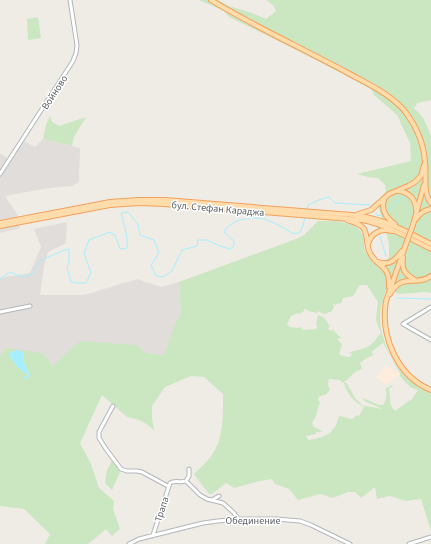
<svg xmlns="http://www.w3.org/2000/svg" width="431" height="544" font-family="'Source Sans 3',sans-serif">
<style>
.commercial{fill:#feeddc}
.industrial{fill:#e1ddda}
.green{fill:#cbe7c2;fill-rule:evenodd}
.water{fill:#a6efff}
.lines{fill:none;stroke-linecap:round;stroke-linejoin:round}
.stream{stroke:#a6efff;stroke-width:1}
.minor-casing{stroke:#b3b7ba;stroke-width:5}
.major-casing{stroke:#f3a15b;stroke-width:6}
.minor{stroke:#fff;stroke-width:3}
.major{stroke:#ffdcab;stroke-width:4}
.major-bridge-casing{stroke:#f3a15b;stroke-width:6;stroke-linecap:butt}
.major-bridge{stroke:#ffdcab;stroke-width:4}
.labels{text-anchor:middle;stroke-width:3;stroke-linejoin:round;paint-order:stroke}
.street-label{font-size:10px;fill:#5d6366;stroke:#fff}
</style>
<rect width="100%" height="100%" fill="#efebe5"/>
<path class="commercial" d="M385,366L400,373V376L397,377L387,385L376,378Z"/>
<path class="industrial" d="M43,139L80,148L79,182L72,186L49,188L5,196L17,214L20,228L0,233V153L11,161L24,141L35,147Z
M67,222L66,243L48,252L44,266L40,295H84L137,279L161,287L179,282L181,314L175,324L171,344L164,355L146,353L53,366L6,348L0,355V278L30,273L41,247L34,229Z"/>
<path class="green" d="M199,0H218L229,6L252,13L266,19L276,11L273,5L266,0H431V100L417,103L414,109C422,112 428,128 431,136V293L425,292L400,294L386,290C383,299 380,308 380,317C381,344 396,373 420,387C423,389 427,391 431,392V531L421,499L406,501L390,496L377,499L375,487L361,498L355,492H348L341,495L332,498L320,494L298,500L289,489L275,484L272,479L260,481L234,488L226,483L212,494H209L194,474C200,468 207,462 212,455C224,437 223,415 223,394L204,377L191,376L165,387L152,406V417L154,430L145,423L139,420L127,417L102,395L80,443L91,464L99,488L114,501L113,509L120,529L112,536L106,529L88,544H45L50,534L24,509L0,506V355L6,348L43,353L53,366L80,341L137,345L146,353L164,355L175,324L181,314L179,282L296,239L304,235L318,221C331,221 358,220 363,236C364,239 364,242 364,246C366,256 372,262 381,267L389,257V243L377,202L386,191L385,185L378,178L368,177L357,174L411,161L410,143L397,115L374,95L371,89C324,64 277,40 229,17L224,11ZM360,285H367L378,302L376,320L381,333C376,338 374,344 367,347C361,350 354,350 349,353L352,354L350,357H347L340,355L339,353L342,344L337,339L341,338L332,329L331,331L327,328L330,327C326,320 326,318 318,315L316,325L318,326L316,329L304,330L300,327L298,328L290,327L287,324L291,316L298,313L300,314L305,310H304L305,308L308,311L317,313L319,311L321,313L325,314L329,312H331L334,307L333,304L336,305L338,303L340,304L342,302L343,298C346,297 350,297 353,296C356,294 356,289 360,285ZM383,343L400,373V376L410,387L418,390L412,399L395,411C388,405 391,397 389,389L393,386L392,385L385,389C388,393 386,401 383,405H379L363,398H362C367,405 376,404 382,409L366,406L362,405L355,398L346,382L344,383V384C348,395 354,402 364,407L359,416L357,415L352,419C347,419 344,416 339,416C337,420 337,425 334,428C330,436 317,439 308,440L306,436L316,434V432H323L313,426L312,423L316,416L319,404H320L318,398L320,396L325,395L330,390C328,387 327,383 329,381L328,380L329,379L340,380L342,383C350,379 353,371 362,369L360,363L367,358L374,355L371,352ZM17,350L22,352L24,353C22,361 26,368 30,375L29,376L25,379L24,378L28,375L17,367L9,355V353Z
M38,17L41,38L28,40L27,19Z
M50,116L52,122L59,126L86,117L74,137L72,146L43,139L46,125Z
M112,461L120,472L112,490L105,483L107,470Z"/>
<path class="water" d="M17,350L22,352L24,353C22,361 26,367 30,375L29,376L27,379H23L28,375L17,367L9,355V353Z"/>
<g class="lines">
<path class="stream" d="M307,209L308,205L321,199L329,197L335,203L370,205
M387,212L404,195
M376,213L378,216L383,214
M378,227V229
M380,236L386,256
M0,279L10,272L22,277L32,274L40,261L62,251L69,249V262L67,268L71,282L76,283H86L91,273L84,253L89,240L110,232L115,235L120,249L127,248C128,235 124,225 121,213L128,212L138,224L140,235L154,240L159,253L151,265L156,276L163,277L172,271L182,250L197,246L198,240H207L220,246L230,249L234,246V241L224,232C230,219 255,215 267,220C275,223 284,228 292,233L296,234L301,231L305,218
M397,298L431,299"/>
<g class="minor-casing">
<path id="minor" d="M0,174L73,61L76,53L77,45L70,0
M431,307L403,324L431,340
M0,312L30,306
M113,406L99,432V438L106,449L121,469L127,471H137L142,472L164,484L168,486
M186,481L200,495L207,499L223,503L234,513L238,519
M212,500L219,496
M153,535L170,483C175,480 180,483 186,481L189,476V469
M129,544L139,539L203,523L218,521L238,519H276L300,521L311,525L350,544
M409,544L431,537"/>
</g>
<g class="major-casing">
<path id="major" d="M211,0C255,27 302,48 348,73C368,84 393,95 407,114C417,128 424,145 425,162C427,176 422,191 431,203
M398,191C409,192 416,199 416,210
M384,200C381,210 386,218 395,224
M358,214L371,210L389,194L408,186L415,182L421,176L424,165
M416,219C420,213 424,210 431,209
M347,220C353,222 360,223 364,229C368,236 366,246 370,253C377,268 390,263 389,287
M0,223L110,202L138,200H165L339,214C350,215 360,215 370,218C392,223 411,234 431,244
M413,225L424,185
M0,226L110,205L138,203L164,204L362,220C387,225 409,238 431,249
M368,244C371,233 381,228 392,231
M406,244L386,301C380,336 397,376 431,390
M403,257C401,270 405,274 415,280
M378,262C390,266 395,260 402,251
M390,294C402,272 416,287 431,276"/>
</g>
<use href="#minor" class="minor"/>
<use href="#major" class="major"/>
<g class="major-bridge-casing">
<path id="major-bridge" d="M406,244L413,225"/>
</g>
<use href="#major-bridge" class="major-bridge"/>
</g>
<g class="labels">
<g class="street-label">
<text transform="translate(54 92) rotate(-57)" y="4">Войново</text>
<text transform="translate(218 208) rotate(5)" y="4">бул. Стефан Караджа</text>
<text transform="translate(161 509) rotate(-72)" y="4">Трапа</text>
<text x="253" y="524">Обединение</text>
</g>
</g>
</svg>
